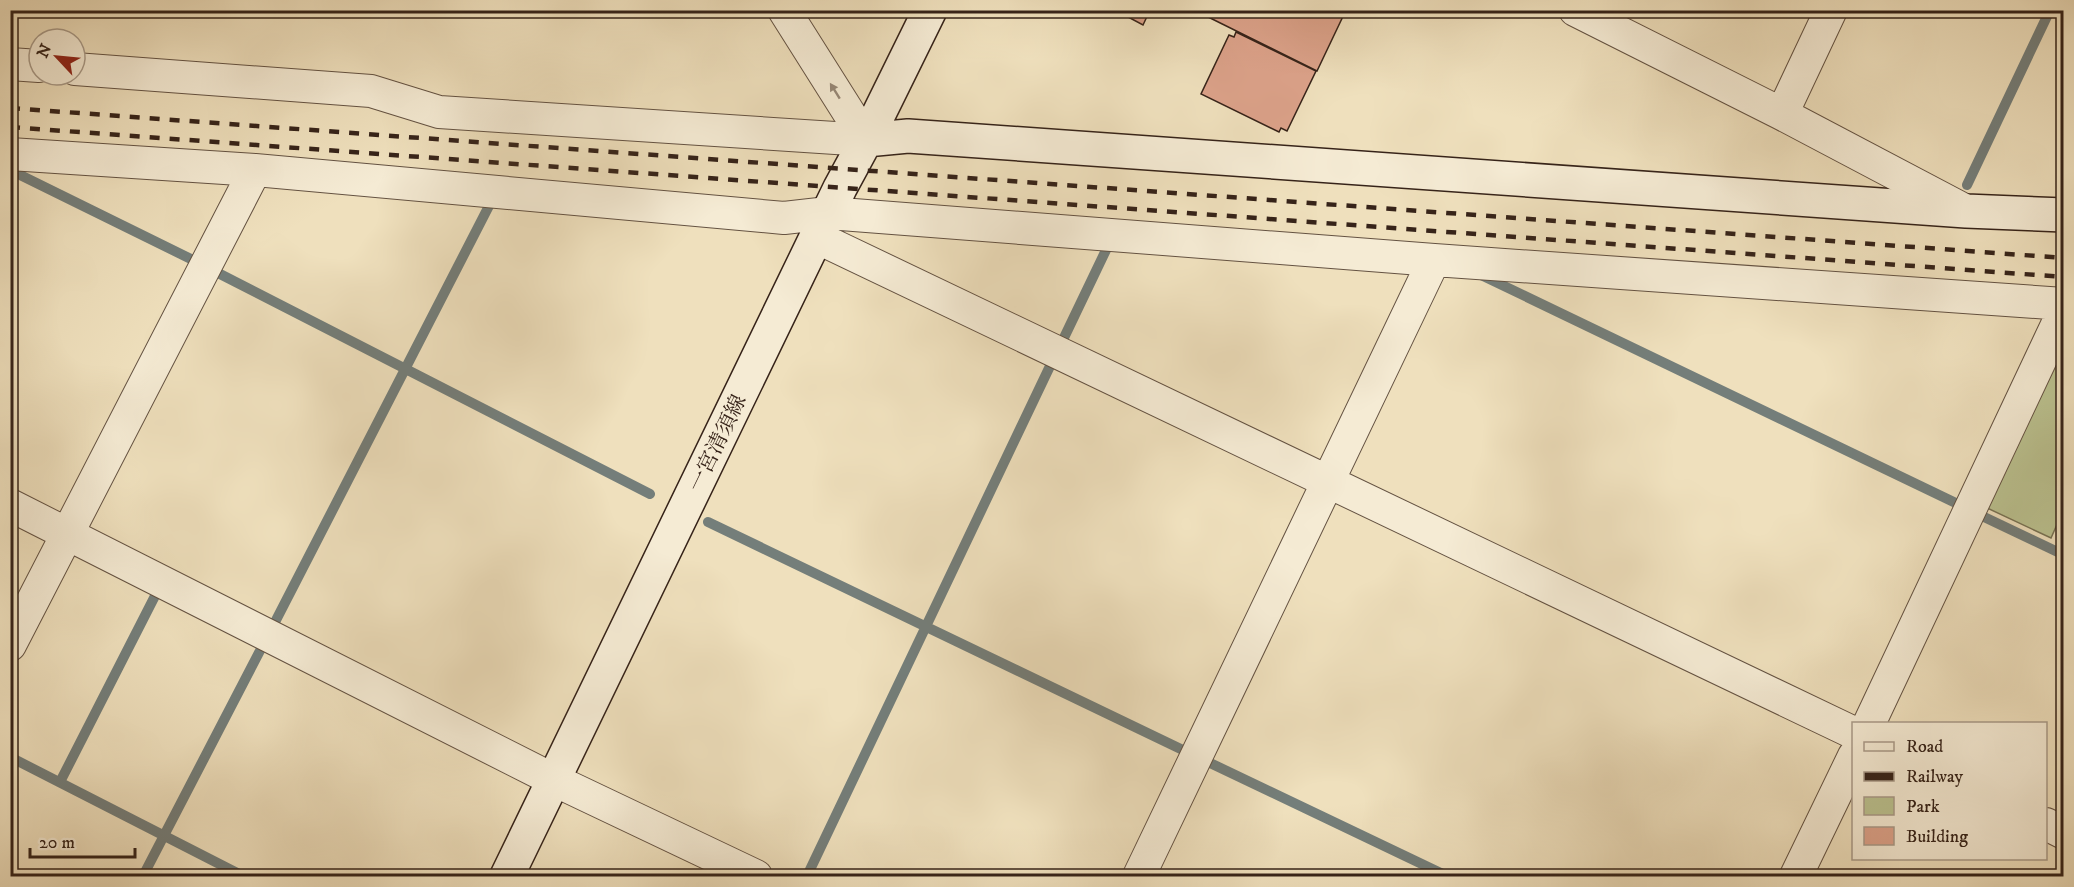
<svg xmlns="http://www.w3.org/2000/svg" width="2074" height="887" font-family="'IM FELL DW Pica','Noto Serif JP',serif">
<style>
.green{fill:#bbc290;stroke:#787254;stroke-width:1.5}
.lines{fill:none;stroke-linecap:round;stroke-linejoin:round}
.stream{stroke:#747e7a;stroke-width:10}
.building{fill:#dca28a;stroke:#362319;stroke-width:1.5}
.street-casing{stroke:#645242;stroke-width:34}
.secondary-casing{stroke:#362319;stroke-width:36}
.street{stroke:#f5ebd4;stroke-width:32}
.secondary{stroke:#f5ebd4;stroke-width:33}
.rail{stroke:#362319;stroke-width:4.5;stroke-dasharray:10 10;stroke-linecap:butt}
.oneway{fill:#968776}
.labels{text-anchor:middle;stroke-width:4.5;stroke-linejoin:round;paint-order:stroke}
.street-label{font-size:21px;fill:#362319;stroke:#f5ebd4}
</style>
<rect width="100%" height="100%" fill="#efe0bd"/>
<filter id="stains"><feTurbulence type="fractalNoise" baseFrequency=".00333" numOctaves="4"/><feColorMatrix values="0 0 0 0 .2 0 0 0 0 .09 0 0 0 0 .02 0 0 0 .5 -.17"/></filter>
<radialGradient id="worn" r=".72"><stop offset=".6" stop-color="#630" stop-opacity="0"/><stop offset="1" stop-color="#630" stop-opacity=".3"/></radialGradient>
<path class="green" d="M2063,342V511L2051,538L1985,507Z"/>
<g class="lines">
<path class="stream" d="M10,170L197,262
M1967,185L2050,10
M220,274L650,494
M1479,274L1962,506
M1061,344L1106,250
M1982,516L2064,555
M708,522L1187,752
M273,626L491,202
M10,757L243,876
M1208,762L1447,876
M60,782L157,592
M143,876L264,643
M807,876L1051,364"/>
</g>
<path class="building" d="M1115,10H1150L1143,25Z
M1194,10H1346L1317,71Z
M1236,32L1316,71L1287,131L1281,128L1279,132L1201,94L1229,35L1234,37Z"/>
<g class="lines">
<g class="street-casing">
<path id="street" d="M784,10L866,140
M1575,10L1782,114L1966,211
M10,64L39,66
M75,69L371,91L439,112L866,140
M1782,114L1831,10
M10,154L255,170L784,218L828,213L1434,260L2064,304
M816,237L1854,733
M10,505L554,780L756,876
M10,645L255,170
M1869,724L2064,310
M2046,824L2064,833
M1139,876L1434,260
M1796,876L1854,756"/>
</g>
<g class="secondary-casing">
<path id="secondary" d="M866,140L908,136L1966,211L2064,215
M507,876L840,188L866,140L930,10"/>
</g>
<use href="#street" class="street"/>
<use href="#secondary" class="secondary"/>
<path class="rail" d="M10,108L2064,258
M10,127L2064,277"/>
</g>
<defs><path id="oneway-solid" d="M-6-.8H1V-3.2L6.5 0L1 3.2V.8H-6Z" transform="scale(1.5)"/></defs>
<use class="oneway" href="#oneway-solid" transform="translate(835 91) rotate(-122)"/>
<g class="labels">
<g class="street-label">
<text transform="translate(717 443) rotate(-64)" y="7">一宮清須線</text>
</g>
</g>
<rect width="2074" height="887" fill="none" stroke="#efe0bd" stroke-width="36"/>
<rect x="12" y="12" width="2050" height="863" fill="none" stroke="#362319" stroke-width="3"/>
<rect x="18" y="18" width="2038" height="851" fill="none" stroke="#362319" stroke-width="1.5"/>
<rect x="1852" y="722" width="195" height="138" fill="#f5ebd4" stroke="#a99b89" stroke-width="1.5"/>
<rect x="1864" y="742" width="30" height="9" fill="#f5ebd4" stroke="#a99b89" stroke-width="1.5"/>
<text x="1906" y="752" font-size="18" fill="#362319">Road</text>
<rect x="1864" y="772" width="30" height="9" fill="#362319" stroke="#a99b89" stroke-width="1.5"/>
<text x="1906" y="782" font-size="18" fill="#362319">Railway</text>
<rect x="1864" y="797" width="30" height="18" fill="#bbc290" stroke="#a99b89" stroke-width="1.5"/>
<text x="1906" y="812" font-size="18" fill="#362319">Park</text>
<rect x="1864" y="827" width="30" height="18" fill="#dca28a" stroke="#a99b89" stroke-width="1.5"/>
<text x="1906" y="842" font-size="18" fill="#362319">Building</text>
<g transform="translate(57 57) rotate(296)"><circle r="28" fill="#f5ebd4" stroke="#a99b89" stroke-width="1.5"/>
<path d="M0-4.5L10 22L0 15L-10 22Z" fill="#8f2418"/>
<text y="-9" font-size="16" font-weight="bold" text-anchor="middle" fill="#362319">N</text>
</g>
<path d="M30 848v9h105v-9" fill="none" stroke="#362319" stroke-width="3"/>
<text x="39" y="848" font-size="18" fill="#362319" stroke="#f5ebd4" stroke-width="4.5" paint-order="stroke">20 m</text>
<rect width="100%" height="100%" filter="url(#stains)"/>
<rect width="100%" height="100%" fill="url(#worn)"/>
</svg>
